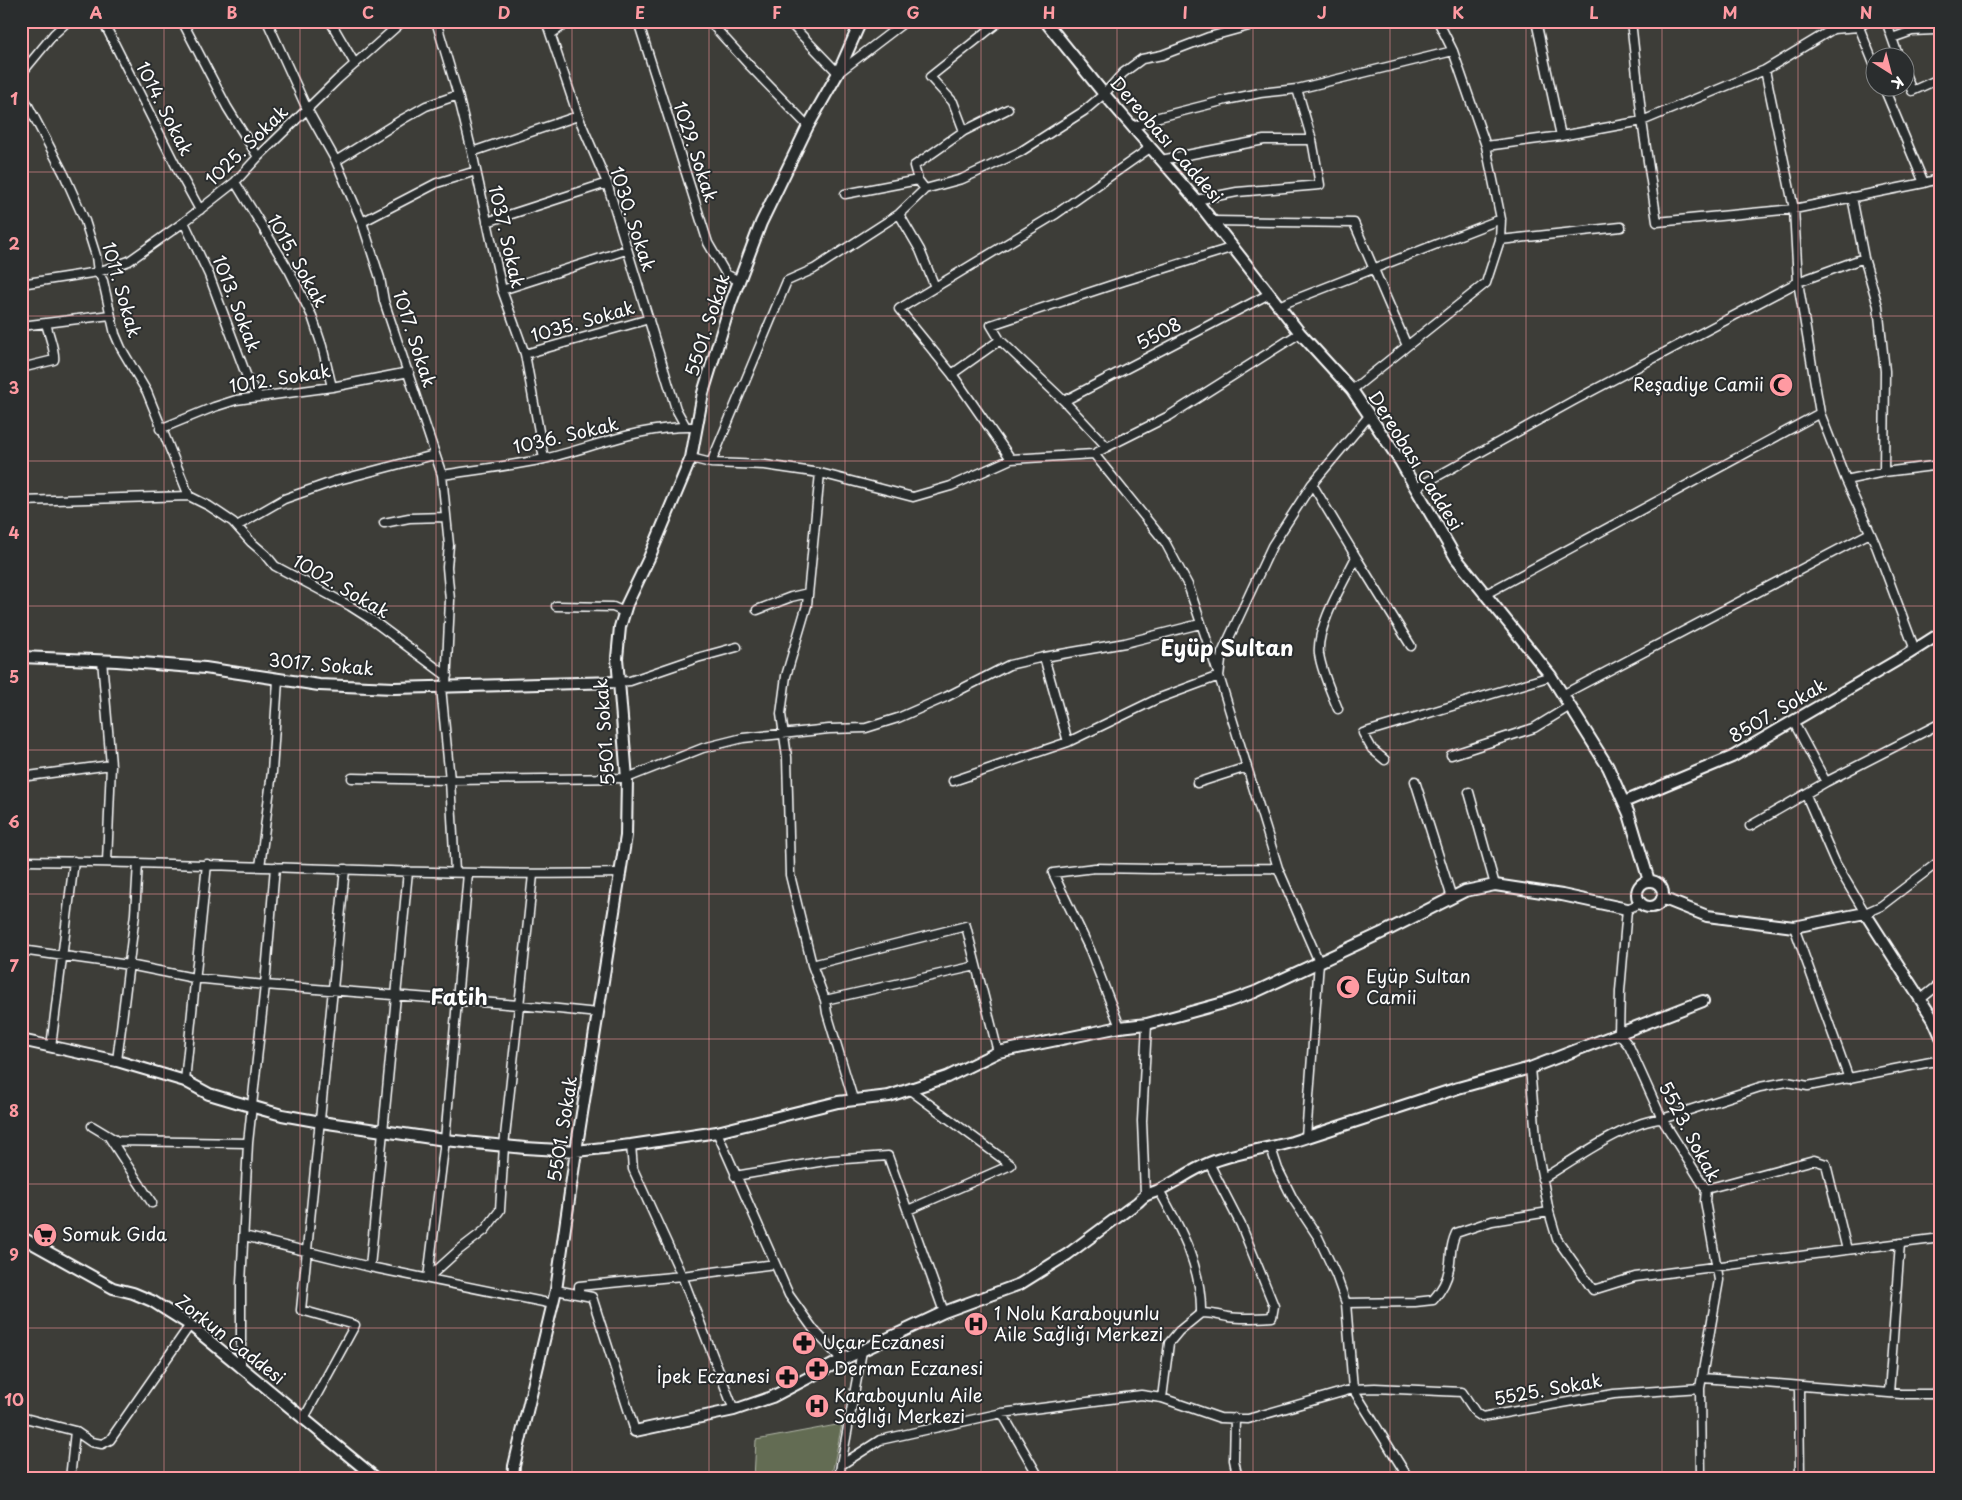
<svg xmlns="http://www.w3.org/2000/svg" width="1962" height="1500" font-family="'Playpen Sans',sans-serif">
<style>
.green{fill:#636c52;stroke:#b1b6a8}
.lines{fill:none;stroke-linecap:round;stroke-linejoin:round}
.minor-casing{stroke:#fff;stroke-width:11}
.tertiary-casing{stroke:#fff;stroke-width:14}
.minor{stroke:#2a2d2e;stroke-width:8}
.tertiary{stroke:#2a2d2e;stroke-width:10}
.grid{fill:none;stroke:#ff9aa2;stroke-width:1;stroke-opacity:0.55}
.labels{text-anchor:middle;stroke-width:4;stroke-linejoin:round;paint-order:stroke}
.street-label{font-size:18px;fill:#fff;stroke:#2a2d2e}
.poi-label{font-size:18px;fill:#fff;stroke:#2a2d2e;text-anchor:start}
.district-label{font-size:22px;font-weight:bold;fill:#fff;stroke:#2a2d2e}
.neatline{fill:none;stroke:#ff9aa2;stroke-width:2}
.grid-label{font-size:16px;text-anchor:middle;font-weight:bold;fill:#ff9aa2}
</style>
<rect width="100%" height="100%" fill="#3d3d38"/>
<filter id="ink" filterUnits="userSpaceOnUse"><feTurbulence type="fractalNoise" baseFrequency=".02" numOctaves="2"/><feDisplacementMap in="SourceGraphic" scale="10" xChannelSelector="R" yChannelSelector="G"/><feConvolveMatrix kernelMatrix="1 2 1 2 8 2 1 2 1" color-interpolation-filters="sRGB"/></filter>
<g filter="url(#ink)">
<path class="green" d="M842,1424L831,1479H754L756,1440Z"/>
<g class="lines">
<g class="minor-casing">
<path id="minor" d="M103,21L178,170L200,210
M182,21L227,107L258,157
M267,21L307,109L336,161L362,222L380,278L384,301L442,475L449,545L447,567L450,600L446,686
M330,21L355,64
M436,21L458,95L472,152L502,290L525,354L544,459
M546,21L578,116L607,183L676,409L686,427
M638,21L708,243L726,274L739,281
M709,21L750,66L808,126
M788,21L838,73L906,21
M1536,21L1561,136
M1631,21L1642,121L1657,222L1794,209L1924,183
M1886,21L1892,38L1912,31L1935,30L1941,25
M1859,27L1874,64
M551,34L570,21
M1892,38L1899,58
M1765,70L1794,209L1798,282L1820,413L1846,480L1875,543L1915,650
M1904,71L1912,91L1941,78
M21,74L54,34L68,21
M1884,88L1924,183L1941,178
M21,92L64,174L85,221L96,256L98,272L103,281L115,334L121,348L147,392L189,496
M1133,127L1159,117L1226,100L1260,93L1297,89L1453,51
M964,131L1008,109
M1486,146L1561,136L1642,121L1765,70L1833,29L1859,27L1868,21
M472,152L578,116
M1161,160L1264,140H1312
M336,161L403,119L426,106L458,95
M918,180L914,166L964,131L953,102L930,77L1000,21
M235,182L290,272L312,316L322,346L332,387
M845,194L918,180L925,189L962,179L1020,152L1084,111L1104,94L1123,73L1142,59L1162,55L1209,37L1256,24L1274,21
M1852,197L1864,258L1878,306L1885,371L1884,472
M1196,200L1237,192L1320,185L1312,140L1297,89
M899,214L920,250L935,287
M1213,221L1354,223L1407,346
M184,222L209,275L248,380L259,397
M362,222L437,183L476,171
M487,222L607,183
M1500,240L1621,227
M1234,247L1124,281L991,325L1000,340L1064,401L1107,447L1169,416L1300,333
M21,284L98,272L129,261L184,222L235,182L258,157L338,79L403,21
M502,290L626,250
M1278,306L1501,219
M21,326L46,323
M525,354L649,319
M21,368L54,360C56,352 48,333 46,323L110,315
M952,374L1000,340
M1352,390L1486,283L1500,240L1501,219L1486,146L1453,51L1438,21
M1064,401L1269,294
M160,429L214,407L236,400L332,387L409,372
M1094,454L1165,542L1188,585L1219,676L1278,868L1319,962L1306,1137
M691,458L711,463L765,465L820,473L913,497L951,486L1011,459L1094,454L1107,447
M1011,459L952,374L899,309L1056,214L1150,148
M711,463L787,281L814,269L899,214L925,189
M820,473L807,605L786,676L781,714L787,757L790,875L812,965L825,1000L827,1013L853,1099
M442,475C475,470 510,466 544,459C594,447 644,425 696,427
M1846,480L1884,472L1941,465
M1312,484L1356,557C1344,582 1316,627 1319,654C1322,673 1331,692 1338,709
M1416,488L1573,401L1798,282L1864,258
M21,501L189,496L209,506L233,522L251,542L266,555L275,566L350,606L372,620L447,676
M384,523L409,518L445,517
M237,526L284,499L335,481L434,455
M1356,557L1411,646
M1484,595L1820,413
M556,606L613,607L624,612
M757,610L791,597L808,593
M1044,657L1068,742L1157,699L1219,676L1222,653L1272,546L1312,484L1369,416
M102,660L111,765L107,862
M618,682L630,681L697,658L737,647
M441,687L450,780L455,872
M1564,694L1870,533
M1793,721L1826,782
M1451,755L1534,728L1570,706
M1385,760L1372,749L1363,733L1551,676
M21,777L111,765
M352,778L450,780L627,778L703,748L743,738L829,729L866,728L898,718L946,697L1009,665L1044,657L1125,643L1200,624
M953,781L1068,742
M1415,781L1452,898
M1197,783L1247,767
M1469,792L1495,885
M1806,795L1836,864L1865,913L1881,906L1941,860
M1750,826L1826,782L1941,723
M21,861C221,862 421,877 621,873
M260,867L272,772L278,680
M1641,903L1627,909L1620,991L1619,1034L1629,1046L1662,1119L1706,1189L1705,1201L1719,1280L1700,1388L1701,1479
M1794,927L1849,1079
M21,950L129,965L194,978L265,985L519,1005L598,1013
M812,965L966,926L998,1052
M1921,999L1941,983
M825,1000L976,966
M1120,1027L1090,950L1053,873L1095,868L1153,869L1278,868
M51,1047L74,861
M117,1061L135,914L138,863
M1530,1068L1537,1149L1549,1212L1557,1239L1593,1290L1635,1277L1941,1238
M185,1081L207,864
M92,1126L117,1141L248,1143
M717,1132L789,1295L814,1330L842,1360
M109,1137L152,1203
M631,1145L633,1169L682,1276L775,1264
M1271,1148L1278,1169L1293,1199L1318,1237L1336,1275L1346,1303L1353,1389L1409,1479
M735,1176L831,1160L888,1156L944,1312
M1542,1179C1572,1161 1629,1120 1662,1119L1760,1087L1787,1082L1808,1086L1941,1060
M1706,1189L1814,1160L1826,1164L1847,1250
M1159,1190C1181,1229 1202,1268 1201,1313L1179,1331L1169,1343L1162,1398
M1145,1194L1142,1121L1147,1024
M908,1210L1011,1165L910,1090
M244,1236L370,1267L553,1304
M370,1267L408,871
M428,1278L459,1250L485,1230L500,1210L504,1146L533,875
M428,1278L445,1140L468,873
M556,1290L592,1297L635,1431
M579,1294V1286L682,1276L734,1410
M1346,1303L1415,1302L1433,1300C1441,1291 1447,1281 1449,1269C1452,1254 1449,1248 1456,1233L1492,1221L1549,1212
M1201,1313C1211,1313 1219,1315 1228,1317C1243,1319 1258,1318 1272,1317L1274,1306L1241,1225L1209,1163
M862,1351L841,1465L880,1440L1002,1413L1141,1395L1162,1398L1220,1418L1248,1419L1353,1389L1375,1388L1462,1392L1476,1413L1482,1417L1614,1394L1700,1388
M241,1368V1284L248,1143L265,985L275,867
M1703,1378L1901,1394H1941
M1799,1386L1800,1479
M1889,1393L1900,1243
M1002,1413L1040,1479
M21,1417L75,1431L91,1442L102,1444L110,1440L190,1325
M1235,1418L1234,1460L1238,1479
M303,1420L355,1325L301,1310L345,869
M70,1479L75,1431
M839,1479L841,1465"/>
</g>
<g class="tertiary-casing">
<path id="tertiary" d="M1045,21L1104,94L1196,200L1300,333L1352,390L1400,461L1456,558L1551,676L1608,767L1629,814L1649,881
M21,657L117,661L205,668L319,685L394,688L618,682
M1624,802L1732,757L1908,654L1941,633
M1637 894a13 13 0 1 1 26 0a13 13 0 1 1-26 0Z
M1662,898L1707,916L1794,927L1865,913L1933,1019L1941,1037
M21,1040L117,1061L185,1081L209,1094L236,1102L282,1115L321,1122L445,1140L525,1148L576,1151L631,1145L717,1132L838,1102L889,1096L947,1077L998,1052L1120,1027L1147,1024L1227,1002L1255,992L1388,930L1465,891L1495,885L1562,895L1627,909
M21,1237L113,1288L133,1293L152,1301L190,1325L377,1479
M635,1431L734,1410L772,1397L842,1360L944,1312L1020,1284L1068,1254L1138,1202C1147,1192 1150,1195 1161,1189C1177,1181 1192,1170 1209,1163C1235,1152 1264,1150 1292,1142L1458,1088L1530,1068L1703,1001
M513,1479L514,1466L556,1290L576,1151L626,836L627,778L617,658L620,627L627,604L649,558L691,458L703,393L730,305L761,223L808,126L838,73L861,21"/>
</g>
<use href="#minor" class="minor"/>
<use href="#tertiary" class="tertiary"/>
</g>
</g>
<path class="grid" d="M164,21V1479M300,21V1479M436,21V1479M572,21V1479M709,21V1479M845,21V1479M981,21V1479M1117,21V1479M1253,21V1479M1390,21V1479M1526,21V1479M1662,21V1479M1798,21V1479M21,172H1941M21,316H1941M21,461H1941M21,606H1941M21,750H1941M21,894H1941M21,1039H1941M21,1184H1941M21,1328H1941"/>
<defs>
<g id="mosque-disc" transform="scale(1.25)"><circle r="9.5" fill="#ff9aa2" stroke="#2a2d2e"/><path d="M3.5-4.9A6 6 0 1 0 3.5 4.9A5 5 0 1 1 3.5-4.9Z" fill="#111"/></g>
<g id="supermarket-disc" transform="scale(1.25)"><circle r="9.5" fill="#ff9aa2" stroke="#2a2d2e"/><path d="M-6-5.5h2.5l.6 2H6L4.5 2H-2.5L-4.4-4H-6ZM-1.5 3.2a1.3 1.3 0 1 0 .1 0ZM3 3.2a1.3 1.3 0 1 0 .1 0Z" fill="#111"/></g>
<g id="hospital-disc" transform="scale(1.25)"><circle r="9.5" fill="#ff9aa2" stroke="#2a2d2e"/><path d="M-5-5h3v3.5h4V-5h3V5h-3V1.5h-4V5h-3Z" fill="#111"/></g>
<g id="pharmacy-disc" transform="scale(1.25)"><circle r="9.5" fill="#ff9aa2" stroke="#2a2d2e"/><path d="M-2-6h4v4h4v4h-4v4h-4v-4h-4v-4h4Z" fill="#111"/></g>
</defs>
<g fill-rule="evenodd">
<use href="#mosque-disc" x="1781" y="385"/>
<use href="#mosque-disc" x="1348" y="987"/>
<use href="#supermarket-disc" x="45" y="1235"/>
<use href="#hospital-disc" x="976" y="1324"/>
<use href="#pharmacy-disc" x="804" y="1343"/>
<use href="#pharmacy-disc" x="817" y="1369"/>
<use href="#pharmacy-disc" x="787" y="1377"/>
<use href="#hospital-disc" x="817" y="1406"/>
</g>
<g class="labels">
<g class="street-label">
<text transform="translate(164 109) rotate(63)" y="6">1014. Sokak</text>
<text transform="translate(1166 140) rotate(49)" y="6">Dereobası Caddesi</text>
<text transform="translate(247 146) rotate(-44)" y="6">1025. Sokak</text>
<text transform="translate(695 152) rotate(72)" y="6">1029. Sokak</text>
<text transform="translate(632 219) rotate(72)" y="6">1030. Sokak</text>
<text transform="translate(506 237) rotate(77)" y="6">1037. Sokak</text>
<text transform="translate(297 261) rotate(61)" y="6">1015. Sokak</text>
<text transform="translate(121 290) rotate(74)" y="6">1011. Sokak</text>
<text transform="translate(236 304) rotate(69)" y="6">1013. Sokak</text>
<text transform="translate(583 322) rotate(-16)" y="6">1035. Sokak</text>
<text transform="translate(708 325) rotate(-72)" y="6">5501. Sokak</text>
<text transform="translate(1159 334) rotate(-28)" y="6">5508</text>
<text transform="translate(414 339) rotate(72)" y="6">1017. Sokak</text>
<text transform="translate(280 379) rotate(-9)" y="6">1012. Sokak</text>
<text transform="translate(566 436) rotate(-13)" y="6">1036. Sokak</text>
<text transform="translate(1415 461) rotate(58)" y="6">Dereobası Caddesi</text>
<text transform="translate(341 587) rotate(30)" y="6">1002. Sokak</text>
<text transform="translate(321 665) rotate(5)" y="6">3017. Sokak</text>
<text transform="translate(1778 711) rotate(-30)" y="6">8507. Sokak</text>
<text transform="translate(605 732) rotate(-94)" y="6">5501. Sokak</text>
<text transform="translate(563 1129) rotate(-81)" y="6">5501. Sokak</text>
<text transform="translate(1689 1132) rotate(62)" y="6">5523. Sokak</text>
<text transform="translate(230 1340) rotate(38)" y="6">Zorkun Caddesi</text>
<text transform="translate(1548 1390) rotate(-10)" y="6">5525. Sokak</text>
</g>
<g class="poi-label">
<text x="1764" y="391" text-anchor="end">Reşadiye Camii</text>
<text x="1366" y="983">Eyüp Sultan<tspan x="1366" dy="21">Camii</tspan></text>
<text x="62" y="1241">Somuk Gıda</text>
<text x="994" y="1320">1 Nolu Karaboyunlu<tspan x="994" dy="21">Aile Sağlığı Merkezi</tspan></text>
<text x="822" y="1349">Uçar Eczanesi</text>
<text x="834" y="1375">Derman Eczanesi</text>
<text x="770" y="1383" text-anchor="end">İpek Eczanesi</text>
<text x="834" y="1402">Karaboyunlu Aile<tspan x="834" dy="21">Sağlığı Merkezi</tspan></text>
</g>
<g class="district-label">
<text x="1227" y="656">Eyüp Sultan</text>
<text x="459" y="1005">Fatih</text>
</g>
</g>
<rect width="1962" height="1500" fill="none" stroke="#2a2d2e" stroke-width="55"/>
<g transform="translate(1890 72) rotate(144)"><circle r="24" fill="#2a2d2e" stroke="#7f8182"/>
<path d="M0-4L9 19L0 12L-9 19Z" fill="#ff9aa2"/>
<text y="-8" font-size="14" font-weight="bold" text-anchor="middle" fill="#ffffff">K</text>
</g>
<rect x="28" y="28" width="1906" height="1444" class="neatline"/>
<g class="grid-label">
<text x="96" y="19">A</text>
<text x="232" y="19">B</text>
<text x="368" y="19">C</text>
<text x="504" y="19">D</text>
<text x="640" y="19">E</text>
<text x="777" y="19">F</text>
<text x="913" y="19">G</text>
<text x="1049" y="19">H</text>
<text x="1185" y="19">I</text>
<text x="1322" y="19">J</text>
<text x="1458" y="19">K</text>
<text x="1594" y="19">L</text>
<text x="1730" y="19">M</text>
<text x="1866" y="19">N</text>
<text x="14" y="105">1</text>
<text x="14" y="250">2</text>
<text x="14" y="394">3</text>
<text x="14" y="539">4</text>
<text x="14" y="683">5</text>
<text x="14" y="828">6</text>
<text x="14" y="972">7</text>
<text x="14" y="1117">8</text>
<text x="14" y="1261">9</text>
<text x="14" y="1406">10</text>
</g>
</svg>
